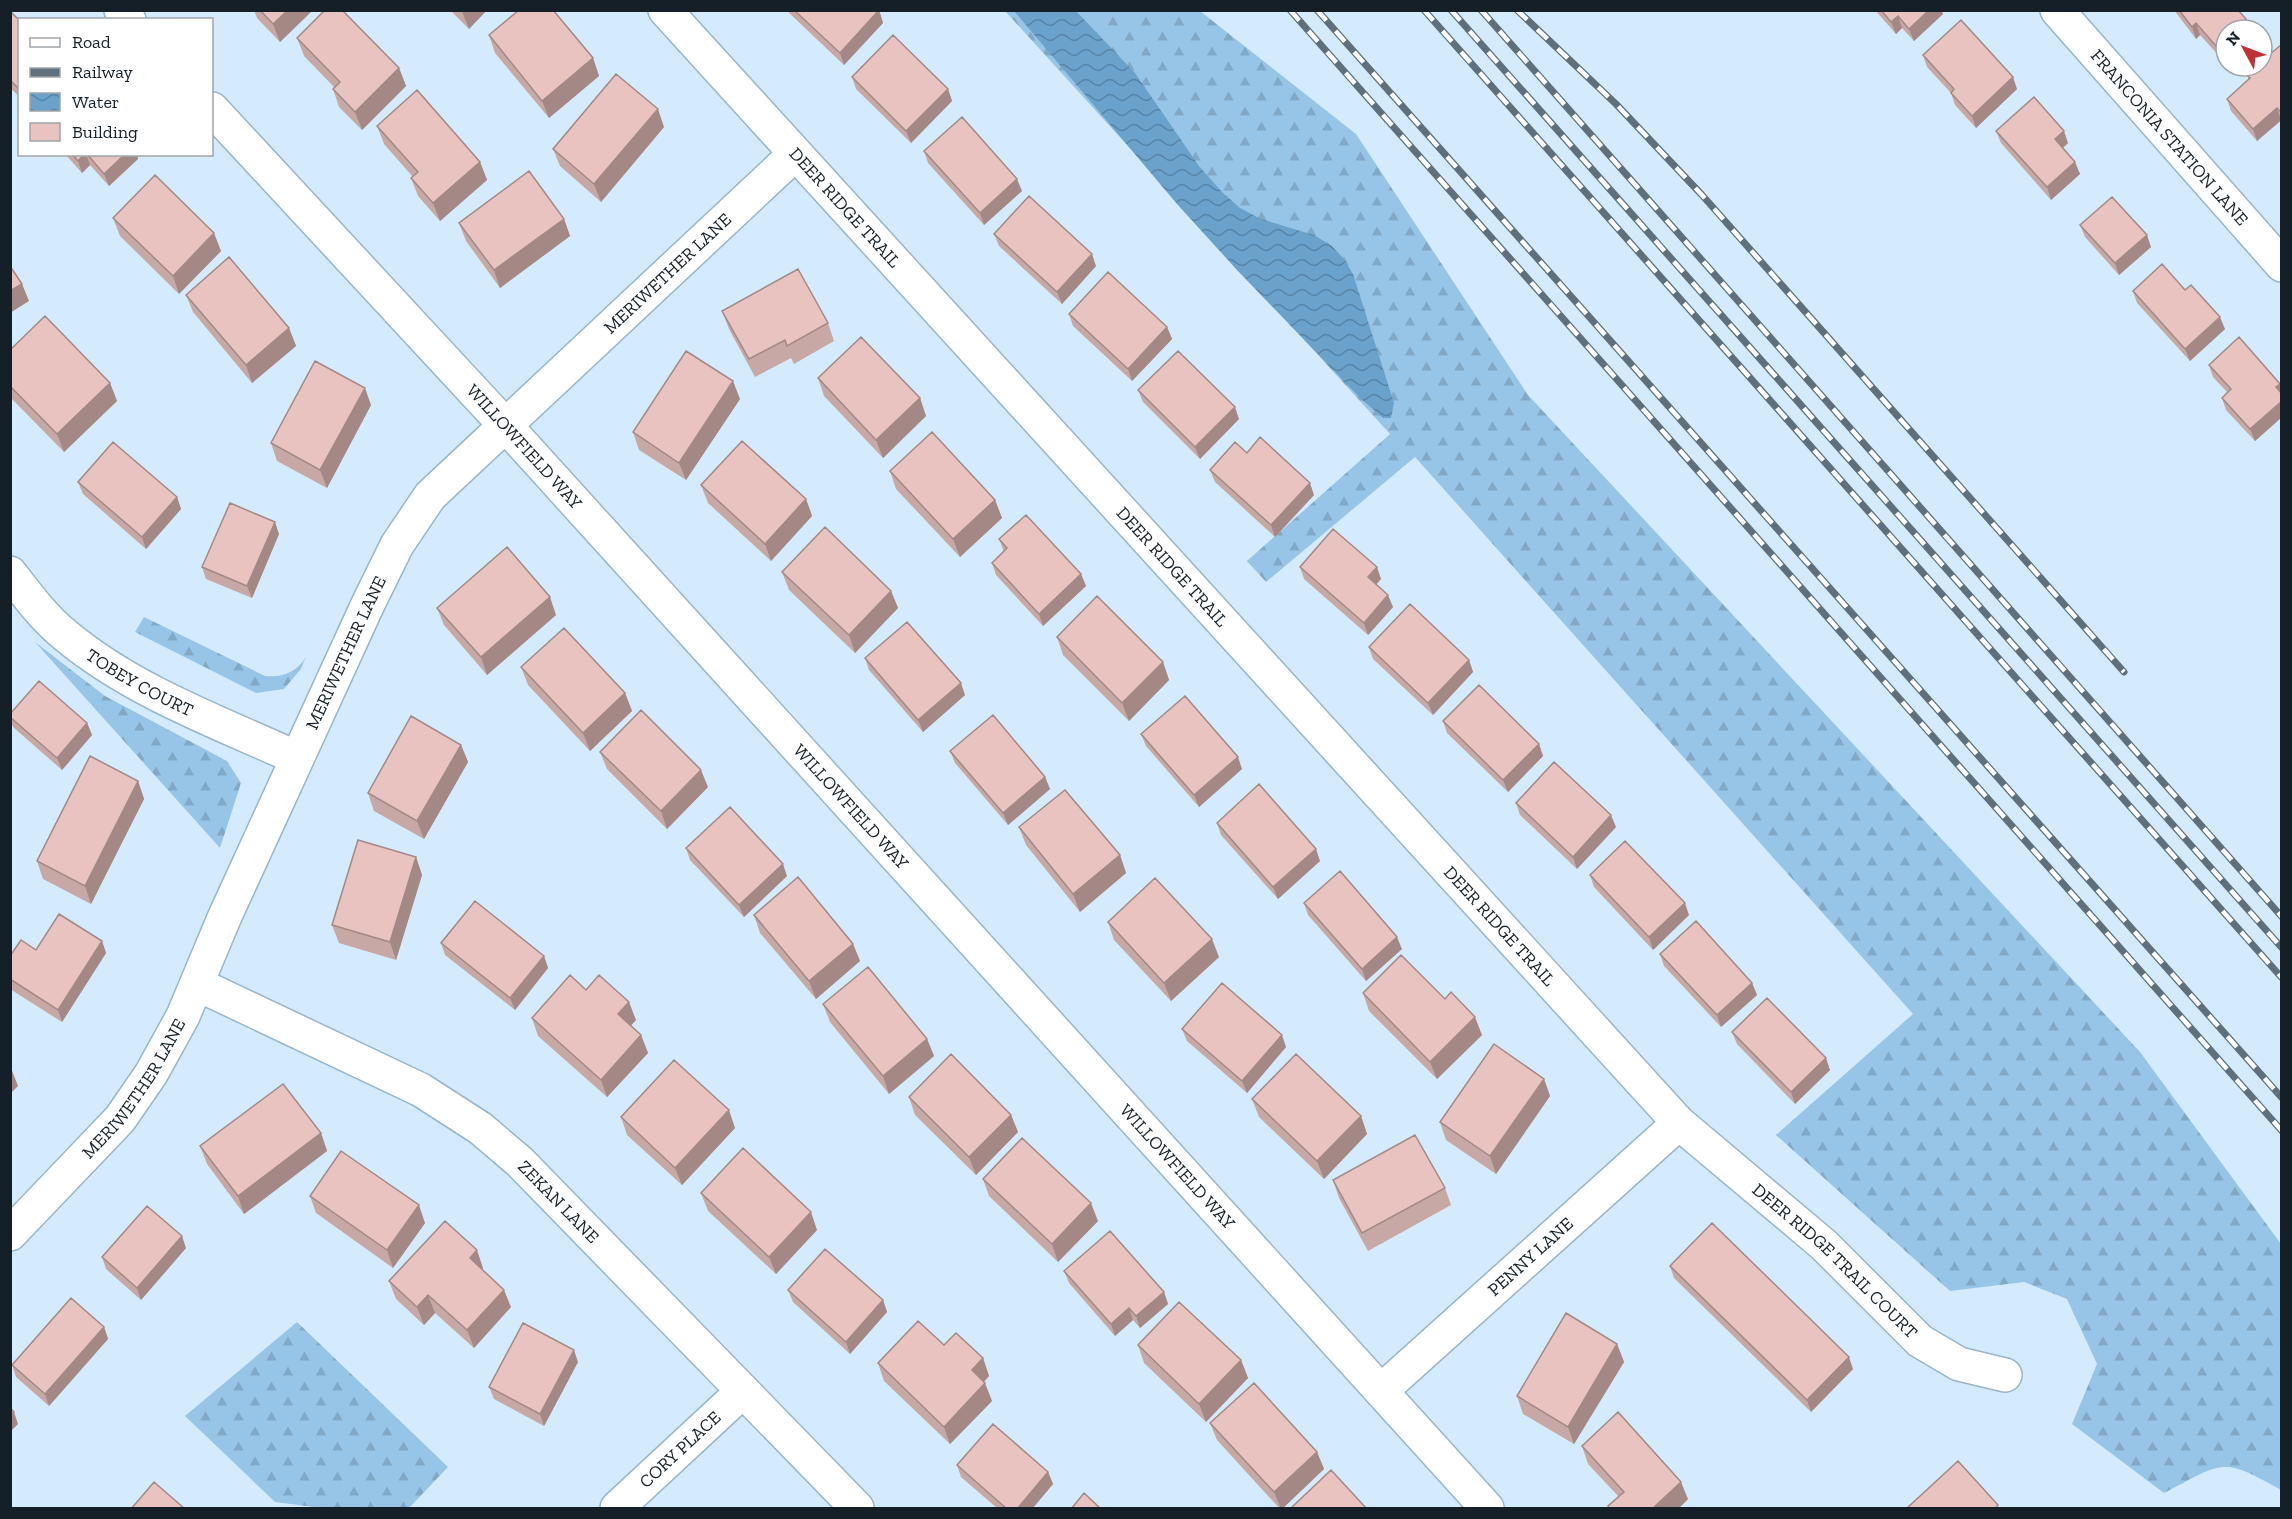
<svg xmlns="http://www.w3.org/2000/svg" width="2292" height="1519" font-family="'Zilla Slab',serif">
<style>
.forest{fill:url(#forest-firs)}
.water{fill:url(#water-waves)}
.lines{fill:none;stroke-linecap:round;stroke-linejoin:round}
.minor-casing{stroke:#99b5ca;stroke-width:36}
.minor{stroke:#fff;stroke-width:33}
.rail-casing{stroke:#5f6f7b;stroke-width:7}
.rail{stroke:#fff;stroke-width:4.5;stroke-dasharray:14;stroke-linecap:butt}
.wall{fill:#c8a8a5}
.shaded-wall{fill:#a38886}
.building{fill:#e9c3c0;stroke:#a38886;stroke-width:1.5}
.labels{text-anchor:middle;stroke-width:4.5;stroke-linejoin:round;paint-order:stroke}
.street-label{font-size:18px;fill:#141f27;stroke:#fff}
</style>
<defs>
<pattern id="forest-firs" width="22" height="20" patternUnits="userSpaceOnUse" patternTransform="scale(1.5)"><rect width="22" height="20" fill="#97c5e7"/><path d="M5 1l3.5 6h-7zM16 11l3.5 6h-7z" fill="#81a9c6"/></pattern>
<pattern id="water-waves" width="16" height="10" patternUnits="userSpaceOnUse" patternTransform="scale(1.5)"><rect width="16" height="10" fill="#6ba2cb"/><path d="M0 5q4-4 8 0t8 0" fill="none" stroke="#5783a5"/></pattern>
</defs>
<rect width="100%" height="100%" fill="#d3ebfd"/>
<path class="forest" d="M1005,11H1200L1356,134L1528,395L2140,1052L2281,1244V1490C2221,1456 2224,1462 2164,1493L2072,1424L2097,1364L2067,1299L2024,1282L1950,1291L1776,1135L1913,1014L1415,457L1266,582L1247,561L1390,434Z
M144,617L265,676C282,678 297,672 306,657L300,670L284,689L256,693L135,632Z
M35,642L105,696L227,761L241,783L220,848Z
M297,1322L448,1467L409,1508H322L275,1502L185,1416Z"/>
<path class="water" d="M1014,11H1076L1135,73L1199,166L1222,192L1240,208L1261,219L1314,235L1332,246L1344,259L1353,274L1394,403L1391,418H1383L1359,397L1237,270L1177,204Z"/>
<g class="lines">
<g class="minor-casing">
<g id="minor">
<path d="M121,10L129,20"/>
<path id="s1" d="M665,10L1679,1123L1824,1245L1920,1341L1959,1364L2005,1375"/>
<path id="s2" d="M2057,10L2282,265"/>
<path id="s3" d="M212,109L505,425L1487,1508"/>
<path id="s4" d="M10,573C27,595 44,618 65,635C132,691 218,722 297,758"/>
<path id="s5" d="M197,984L421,1090L480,1128L520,1162L857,1508"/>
<path id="s6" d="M10,1234L120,1119L151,1074L183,1016L225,916L368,604L397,545L430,496L795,154"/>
<path id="s7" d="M1381,1391L1679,1123"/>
<path id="s8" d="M617,1508L743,1391"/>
</g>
</g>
<use href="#minor" class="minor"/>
<g class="rail-casing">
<path id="rail" d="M1290,10L2282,1131
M1317,10L2282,1098
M1424,10L2282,978
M1451,10L2282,948
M1481,10L2282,917
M1517,10L1616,104L1702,195L2124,672"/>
</g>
<use href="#rail" class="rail"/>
</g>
<path class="wall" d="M254,10H313L280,42L257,18Z
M450,10H487L469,29Z
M786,10H879L883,23L844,65Z
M1875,10H1941L1943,14L1914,41L1902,28L1896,34Z
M2174,10H2238L2226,30V54L2221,58L2200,35L2196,39Z
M10,11L20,21V97L10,88Z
M489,35L593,58L599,76L549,118L495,53Z
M297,38L399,68L406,86L362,130L339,107L333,89L334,87L304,56Z
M2282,44V120L2257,141L2231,111L2227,99L2249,80L2247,75Z
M1923,55L2017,89L1976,128L1955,105L1951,93L1927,67Z
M852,77L948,89L952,101L911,143L856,89Z
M377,126L480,162L487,180L440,221L418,196L411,178L413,177L384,144Z
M664,127L601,202L560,166L553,149Z
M1996,131L2068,143L2063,148L2080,174L2051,200L2001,143Z
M924,151L1022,191L984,225L928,163Z
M65,154H137L138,159L109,186L90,165L82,173Z
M113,218L221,251L179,294L120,236Z
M564,219L570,236L500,288L466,241L459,223Z
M2080,225L2151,247L2119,275L2085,237Z
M994,234L1096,266L1062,304L999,246Z
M2185,290L2225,329L2190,361L2137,303L2133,291Z
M186,295L289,328L296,346L252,383L193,312Z
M722,311L828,323L834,341L794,364L791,358L755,377L729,329Z
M1069,314L1167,327L1172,339L1132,381L1073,326Z
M10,350L110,383L117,401L64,452L10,397Z
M2209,365L2280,384L2282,387V417L2255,441L2226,410L2222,398L2227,392L2213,377Z
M818,378L920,398L926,416L883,458L824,396Z
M1138,390L1239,419L1200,459L1143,402Z
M740,399L686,480L639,450L633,432Z
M371,405L327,488L277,461L271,443Z
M1247,453L1314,495L1275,537L1215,482L1210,470Z
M890,471L995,500L1002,518L960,557L896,489Z
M78,482L177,497L181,509L146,549L83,494Z
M701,485L806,499L812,516L771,561L708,503Z
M279,534L252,598L206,579L202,567Z
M999,539L1081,574L1086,586L1043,626L996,575L992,563L1004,552Z
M1300,567L1381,579L1376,585L1393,607L1368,635L1304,579Z
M782,572L891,591L898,608L855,653L789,590Z
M437,608L556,615L487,675L444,625Z
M1057,637L1163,662L1169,680L1129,721L1063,655Z
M1369,647L1469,660L1473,672L1433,715L1373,659Z
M865,658L965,695L923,732L869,670Z
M521,667L625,693L632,711L590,751L528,685Z
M10,714L87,723L92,735L62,770L13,727L10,720Z
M1443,721L1539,744L1543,756L1508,792L1447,733Z
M1141,734L1242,769L1199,807L1146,746Z
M461,745L468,762L424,839L374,811L368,793Z
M950,751L1045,777L1050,789L1008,825L955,763Z
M600,752L708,787L667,829L607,769Z
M138,781L144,799L91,904L43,879L37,861Z
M1516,803L1616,827L1577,869L1520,815Z
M1217,823L1320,861L1278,899L1221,835Z
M1019,827L1120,855L1126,873L1080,912L1026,845Z
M686,848L787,876L744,917L690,860Z
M416,857L422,875L396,960L339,943L332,925Z
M1590,875L1689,915L1653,950L1594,887Z
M1304,903L1402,949L1366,981L1308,915Z
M754,915L853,944L860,961L816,999L760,933Z
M1108,922L1219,957L1171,1001L1114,940Z
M102,941L106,953L62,1022L10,989V956L36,950Z
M441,943L544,956L548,968L515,1010L445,955Z
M1660,954L1752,983L1757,995L1721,1027L1664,966Z
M586,990L636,1020L631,1025L641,1035L648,1053L607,1097L538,1036L532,1018Z
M1363,993L1445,999L1482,1035L1437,1079L1369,1011Z
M823,1004L927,1039L934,1056L889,1094L830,1022Z
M1182,1029L1286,1047L1247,1093L1187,1041Z
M1732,1032L1830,1070L1795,1104L1737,1044Z
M1544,1079L1550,1096L1496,1174L1446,1140L1440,1122Z
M909,1097L1011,1115L1018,1132L976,1175L915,1115Z
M1252,1099L1361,1116L1367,1134L1324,1179L1259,1117Z
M621,1117L735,1128L682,1185L627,1135Z
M321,1133L327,1151L244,1214L207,1164L200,1146Z
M983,1179L1098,1221L1058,1262L989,1196Z
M1333,1180L1445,1188L1451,1205L1368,1251L1339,1198Z
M701,1193L817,1230L776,1274L708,1211Z
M310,1196L425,1223L393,1268L316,1213Z
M186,1248L141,1300L106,1269L102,1257Z
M1670,1266L1853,1369L1811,1412L1674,1278Z
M483,1268L482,1269L511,1307L474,1348L435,1313L424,1325L396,1299L389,1281Z
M1064,1271L1164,1292L1168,1304L1140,1328L1133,1320L1115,1336L1069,1283Z
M788,1290L883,1300L887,1312L850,1354L793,1302Z
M104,1327L108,1339L49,1406L16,1377L12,1365Z
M1617,1344L1624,1362L1574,1444L1523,1414L1517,1396Z
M944,1345L983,1358L989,1376L984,1382L992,1401L950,1444L884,1381L878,1363Z
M1138,1345L1241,1360L1248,1378L1206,1422L1144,1363Z
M578,1362L544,1426L494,1399L489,1387Z
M1210,1423L1317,1452L1324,1469L1282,1509H1280L1217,1440Z
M1582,1446L1688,1499L1678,1509H1609L1608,1506L1619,1497L1588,1464Z
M957,1465L1048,1472L1053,1484L1032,1509H998L961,1477Z"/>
<path class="shaded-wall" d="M288,10H313L280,42L273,24Z
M463,10H487L469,29L462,11Z
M879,10L883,23L844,65L840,53Z
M1929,10H1941L1943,14L1914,41L1909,29Z
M1898,16L1902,28L1896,34L1891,22Z
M2246,19L2250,30H2234Z
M2196,23L2200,35L2196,39L2192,27Z
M2226,38V54L2221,58L2216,46Z
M593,58L599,76L549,118L542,101Z
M399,68L406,86L362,130L355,112Z
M2013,77L2017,89L1976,128L1972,116Z
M948,89L952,101L911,143L906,131Z
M2277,108L2281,120L2257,141L2253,129Z
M658,109L664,127L601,202L594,184Z
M2064,131L2068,143L2059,151L2055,139Z
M84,154H86L90,165L82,173L78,161Z
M125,154H137L138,159L109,186L104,174Z
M480,162L487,180L440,221L433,203Z
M2075,162L2080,174L2051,200L2047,187Z
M1017,179L1022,191L984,225L980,213Z
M564,219L570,236L500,288L494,270Z
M214,233L221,251L179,294L173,276Z
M2147,235L2151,247L2119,275L2115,263Z
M1092,254L1096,266L1062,304L1057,292Z
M22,284L29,301L10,313V291Z
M2220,317L2225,329L2190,361L2185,349Z
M1167,327L1172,339L1132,381L1128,369Z
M289,328L296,346L252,383L246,365Z
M733,381L740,399L686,480L679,463Z
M110,383L117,401L64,452L57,434Z
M2280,384L2282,387V398L2276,387Z
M365,388L371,405L327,488L320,470Z
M920,398L926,416L883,458L876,440Z
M2282,401V417L2255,441L2250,429Z
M1235,407L1239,419L1200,459L1195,447Z
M1310,483L1314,495L1275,537L1271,525Z
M177,497L181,509L146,549L142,537Z
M806,499L812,516L771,561L765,544Z
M995,500L1002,518L960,557L953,539Z
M275,522L279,534L252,598L247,586Z
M1377,567L1381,579L1372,589L1368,577Z
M1081,574L1086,586L1043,626L1039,614Z
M891,591L898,608L855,653L849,635Z
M1388,595L1393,607L1368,635L1364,623Z
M550,597L556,615L487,675L481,657Z
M1469,660L1473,672L1433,715L1428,703Z
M1163,662L1169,680L1129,721L1122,703Z
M961,683L965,695L923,732L918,720Z
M625,693L632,711L590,751L583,733Z
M87,723L92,735L62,770L57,758Z
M1539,744L1543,756L1508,792L1503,780Z
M461,745L468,762L424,839L417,821Z
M1238,757L1242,769L1199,807L1194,795Z
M701,770L708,787L667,829L661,811Z
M1045,777L1050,789L1008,825L1003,813Z
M138,781L144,799L91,904L85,886Z
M1611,815L1616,827L1577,869L1573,857Z
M1316,849L1320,861L1278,899L1273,887Z
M1120,855L1126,873L1080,912L1073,894Z
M416,857L422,875L396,960L390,942Z
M783,864L787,876L744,917L739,905Z
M1685,903L1689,915L1653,950L1649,937Z
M1397,937L1402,949L1366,981L1362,969Z
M1212,939L1219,957L1171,1001L1164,983Z
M102,941L106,953L62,1022L58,1010Z
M853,944L860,961L816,999L809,981Z
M544,956L548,968L515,1010L510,998Z
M1752,983L1757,995L1721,1027L1717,1015Z
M629,1002L636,1020L625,1032L618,1014Z
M1475,1017L1482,1035L1437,1079L1430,1062Z
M641,1035L648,1053L607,1097L601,1080Z
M1282,1035L1286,1047L1247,1093L1242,1081Z
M927,1039L934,1056L889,1094L883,1076Z
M1826,1058L1830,1070L1795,1104L1791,1092Z
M11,1068L18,1086L10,1094V1069Z
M1544,1079L1550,1096L1496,1174L1490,1156Z
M729,1110L735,1128L682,1185L675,1168Z
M1011,1115L1018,1132L976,1175L969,1157Z
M1361,1116L1367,1134L1324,1179L1317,1161Z
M321,1133L327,1151L244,1214L238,1196Z
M1091,1203L1098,1221L1058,1262L1052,1244Z
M419,1205L425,1223L393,1268L387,1250Z
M811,1212L817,1230L776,1274L769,1257Z
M182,1236L186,1248L141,1300L137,1288Z
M477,1250L483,1268L476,1276L470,1258Z
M504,1290L511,1307L474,1348L467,1330Z
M1164,1292L1168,1304L1140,1328L1136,1316Z
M428,1295L435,1313L424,1325L417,1307Z
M883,1300L887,1312L850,1354L846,1342Z
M1129,1308L1133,1320L1115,1336L1111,1324Z
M104,1327L108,1339L49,1406L45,1394Z
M1617,1344L1624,1362L1574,1444L1568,1427Z
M574,1350L578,1362L544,1426L540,1414Z
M1849,1357L1853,1369L1811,1412L1807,1400Z
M983,1358L989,1376L978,1388L972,1370Z
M1241,1360L1248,1378L1206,1422L1199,1404Z
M985,1383L992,1401L950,1444L944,1427Z
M14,1412L18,1424L10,1432V1415Z
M1317,1452L1324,1469L1282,1509H1281L1274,1492Z
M1048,1472L1053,1484L1032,1509H1017Z
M1681,1482L1688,1499L1678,1509H1652Z"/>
<path class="building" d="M260,10H288L273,24Z
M325,10H342L399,68L355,112L333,89L340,82L297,38Z
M519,10H553L593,58L542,101L489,35Z
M794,10H879L840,53Z
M1881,10H1929L1909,29L1898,16L1891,22Z
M2179,10H2238L2246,19L2234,30H2226V38L2216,46L2196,23L2192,27Z
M10,11L20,21V90L10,80Z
M1961,20L2013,77L1972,116L1951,93L1954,89L1923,55Z
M893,35L948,89L906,131L852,77Z
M2282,44V113L2277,108L2253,129L2227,99L2250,78L2247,75L2257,66H2262V61Z
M616,74L658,109L594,184L553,149Z
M417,90L480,162L433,203L411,178L418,172L377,126Z
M2034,97L2064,131L2055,139L2075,162L2047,187L1996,131Z
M962,117L1017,179L980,213L924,151Z
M72,154H84L78,161Z
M87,154H125L104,174Z
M529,171L564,219L494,270L459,223Z
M155,175L214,233L173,276L113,218Z
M1029,196L1092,254L1057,292L994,234Z
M2112,197L2147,235L2115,263L2080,225Z
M229,257L289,328L246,365L186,295Z
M2162,264L2185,290L2191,285L2220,317L2185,349L2133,291Z
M10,266L22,284L10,291Z
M798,269L828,323L787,346L785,340L749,359L722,311Z
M1108,272L1167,327L1128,369L1069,314Z
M45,316L110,383L57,434L10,386V350Z
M861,337L920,398L876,440L818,378Z
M2239,337L2280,384L2276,387L2282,394V401L2250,429L2222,398L2231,389L2209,365Z
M686,351L733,381L679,463L633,432Z
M1178,351L1235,407L1195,447L1138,390Z
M315,361L365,388L320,470L271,443Z
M932,432L995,500L953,539L890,471Z
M1260,437L1310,483L1271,525L1210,470L1235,442L1247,453Z
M742,441L806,499L765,544L701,485Z
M113,442L177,497L142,537L78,482Z
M230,503L275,522L247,586L202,567Z
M1026,515L1081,574L1039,614L992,563L1007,548L999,539Z
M825,527L891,591L849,635L782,572Z
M1333,529L1377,567L1368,577L1388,595L1364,623L1300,567Z
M507,547L550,597L481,657L437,608Z
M1097,596L1163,662L1122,703L1057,637Z
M1410,604L1469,660L1428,703L1369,647Z
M907,622L961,683L918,720L865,658Z
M564,628L625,693L583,733L521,667Z
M39,681L87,723L57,758L10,717V714Z
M1479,685L1539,744L1503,780L1443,721Z
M1185,696L1238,757L1194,795L1141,734Z
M641,710L701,770L661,811L600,752Z
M993,715L1045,777L1003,813L950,751Z
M411,716L461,745L417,821L368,793Z
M90,756L138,781L85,886L37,861Z
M1554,762L1611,815L1573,857L1516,803Z
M1259,784L1316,849L1273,887L1217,823Z
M1065,790L1120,855L1073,894L1019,827Z
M730,807L783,864L739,905L686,848Z
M358,840L416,857L390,942L332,925Z
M1625,841L1685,903L1649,937L1590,875Z
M1340,871L1397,937L1362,969L1304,903Z
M798,877L853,944L809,981L754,915Z
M1155,878L1212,939L1164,983L1108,922Z
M475,901L544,956L510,998L441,943Z
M59,914L102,941L58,1010L10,979V956L21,940L36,950Z
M1696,921L1752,983L1717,1015L1660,954Z
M1401,955L1445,999L1451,992L1475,1017L1430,1062L1363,993Z
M868,967L927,1039L883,1076L823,1004Z
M570,975L586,990L599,975L629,1002L618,1014L641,1035L601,1080L532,1018Z
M1222,983L1282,1035L1242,1081L1182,1029Z
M1767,998L1826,1058L1791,1092L1732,1032Z
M1494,1044L1544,1079L1490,1156L1440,1122Z
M951,1054L1011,1115L969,1157L909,1097Z
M1296,1054L1361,1116L1317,1161L1252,1099Z
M674,1060L729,1110L675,1168L621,1117Z
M283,1084L321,1133L238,1196L200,1146Z
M1415,1135L1445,1188L1362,1233L1333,1180Z
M1022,1138L1091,1203L1052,1244L983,1179Z
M743,1148L811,1212L769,1257L701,1193Z
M341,1151L419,1205L387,1250L310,1196Z
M147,1206L182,1236L137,1288L102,1257Z
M445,1221L477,1250L470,1258L504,1290L467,1330L428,1295L417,1307L389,1281Z
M1712,1223L1849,1357L1807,1400L1670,1266Z
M1110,1231L1164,1292L1136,1316L1129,1308L1111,1324L1064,1271Z
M825,1249L883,1300L846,1342L788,1290Z
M71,1298L104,1327L45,1394L12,1365Z
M1179,1302L1241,1360L1199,1404L1138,1345Z
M1566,1313L1617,1344L1568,1427L1517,1396Z
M918,1321L944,1345L956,1333L983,1358L972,1370L985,1383L944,1427L878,1363Z
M523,1323L574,1350L540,1414L489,1387Z
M1254,1383L1317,1452L1274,1492L1210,1423Z
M10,1408L14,1412L10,1415Z
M1618,1412L1681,1482L1652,1509H1610L1608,1506L1624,1492L1582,1446Z
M993,1424L1048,1472L1017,1509H1007L957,1465Z
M1958,1461L1998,1505L1995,1509H1906Z
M1331,1470L1367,1509H1290Z
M154,1482L185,1509H131Z
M1084,1493L1101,1509H1071Z"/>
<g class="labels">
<g class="street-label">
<text dy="6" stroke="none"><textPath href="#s2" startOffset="170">FRANCONIA STATION LANE</textPath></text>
<text dy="6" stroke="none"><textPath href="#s1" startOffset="267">DEER RIDGE TRAIL</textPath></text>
<text dy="6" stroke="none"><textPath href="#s6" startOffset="1182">MERIWETHER LANE</textPath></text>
<text dy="6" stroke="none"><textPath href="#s3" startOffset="460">WILLOWFIELD WAY</textPath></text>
<text dy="6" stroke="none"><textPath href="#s1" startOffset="753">DEER RIDGE TRAIL</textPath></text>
<text dy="6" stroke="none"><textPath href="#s6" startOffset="678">MERIWETHER LANE</textPath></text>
<text dy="6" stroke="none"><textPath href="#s4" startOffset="172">TOBEY COURT</textPath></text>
<text dy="6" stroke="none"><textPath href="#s3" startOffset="946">WILLOWFIELD WAY</textPath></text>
<text dy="6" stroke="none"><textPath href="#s1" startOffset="1239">DEER RIDGE TRAIL</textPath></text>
<text dy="6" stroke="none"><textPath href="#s6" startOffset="192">MERIWETHER LANE</textPath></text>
<text dy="6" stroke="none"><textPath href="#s3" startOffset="1432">WILLOWFIELD WAY</textPath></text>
<text dy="6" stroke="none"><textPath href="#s5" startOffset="426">ZEKAN LANE</textPath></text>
<text dy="6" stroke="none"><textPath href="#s7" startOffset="201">PENNY LANE</textPath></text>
<text dy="6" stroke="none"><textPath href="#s1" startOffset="1714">DEER RIDGE TRAIL COURT</textPath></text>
<text dy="6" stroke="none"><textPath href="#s8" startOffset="86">CORY PLACE</textPath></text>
</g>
</g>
<rect width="2292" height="1519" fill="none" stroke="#141f27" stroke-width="24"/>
<rect x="18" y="18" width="195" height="138" fill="#ffffff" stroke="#a1a5a9" stroke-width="1.5"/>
<rect x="30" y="38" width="30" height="9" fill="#ffffff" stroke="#a1a5a9" stroke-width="1.5"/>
<text x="72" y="48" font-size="18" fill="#141f27">Road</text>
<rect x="30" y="68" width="30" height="9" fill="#5f6f7b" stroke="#a1a5a9" stroke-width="1.5"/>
<text x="72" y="78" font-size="18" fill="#141f27">Railway</text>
<rect x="30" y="93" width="30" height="18" fill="url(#water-waves)" stroke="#a1a5a9" stroke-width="1.5"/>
<text x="72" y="108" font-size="18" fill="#141f27">Water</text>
<rect x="30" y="123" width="30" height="18" fill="#e9c3c0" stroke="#a1a5a9" stroke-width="1.5"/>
<text x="72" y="138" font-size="18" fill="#141f27">Building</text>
<g transform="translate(2244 48) rotate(311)"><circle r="28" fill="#ffffff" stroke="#a1a5a9" stroke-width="1.5"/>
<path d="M0-4.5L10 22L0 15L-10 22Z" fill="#c03135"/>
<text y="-9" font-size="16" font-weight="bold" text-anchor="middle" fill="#141f27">N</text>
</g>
</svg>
